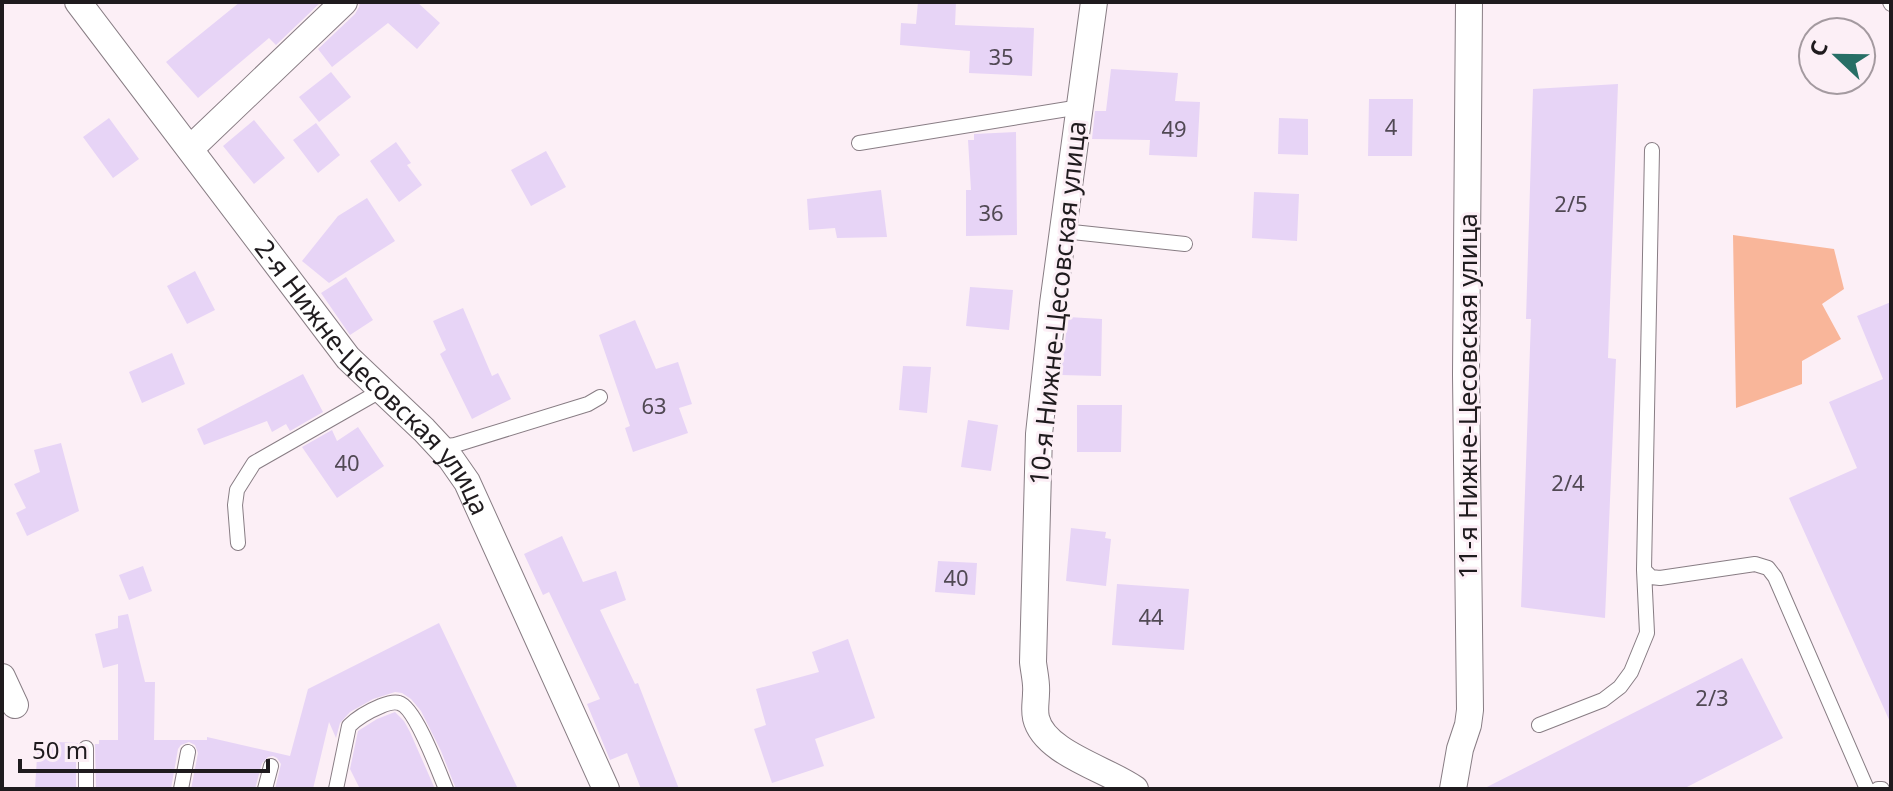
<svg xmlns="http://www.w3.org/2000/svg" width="1893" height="791" font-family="'Noto Sans',sans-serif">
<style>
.green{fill:#f9b69a}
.building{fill:#e7d4f6}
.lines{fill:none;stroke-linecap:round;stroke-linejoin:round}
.service-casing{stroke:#887d84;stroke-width:16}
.minor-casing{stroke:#887d84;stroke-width:28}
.service{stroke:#fff;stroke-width:14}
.minor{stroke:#fff;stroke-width:26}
.labels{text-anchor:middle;stroke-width:6;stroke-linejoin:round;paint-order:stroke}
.number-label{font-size:22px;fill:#514954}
.street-label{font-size:26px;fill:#1f1b1e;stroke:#fceff6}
</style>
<rect width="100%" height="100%" fill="#fceff6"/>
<path class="green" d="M1733,235L1834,249L1844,289L1822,304L1841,339L1802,361V384L1736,408Z"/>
<path class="building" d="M240,2H321L276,45L269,38L198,98L166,62Z
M360,2H417L440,23L417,49L388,23L332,67L318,49L355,14L359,7Z
M918,2H956L955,25L1034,28L1032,76L969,73L970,51L900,45L901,23L916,24Z
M1111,69L1178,73L1175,101L1200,102L1197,157L1149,155L1150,140L1092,139L1095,111H1106Z
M331,72L351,97L319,122L299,97Z
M1618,84L1608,358L1616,359L1605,618L1521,607L1531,319H1526L1533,89Z
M1369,99H1413L1412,156H1368Z
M109,118L139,159L113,178L83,137Z
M1279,118L1308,119V155L1278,154Z
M254,120L285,158L254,184L223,146Z
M316,123L340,155L318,173L293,140Z
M1016,132L1017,235L966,236V190H971L968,140H974V134Z
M396,142L411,163L407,165L422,185L399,202L370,161Z
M546,151L566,187L531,206L511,170Z
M881,190L887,237L837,238L835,228L809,230L807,199Z
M1254,192L1299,194L1297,241L1252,238Z
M367,198L395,241L329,283L302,261L338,216Z
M195,271L215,310L187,324L167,286Z
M346,277L373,320L350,335L321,293Z
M970,287L1013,290L1009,330L966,326Z
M1891,302V724L1789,498L1857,468L1829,402L1883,379L1857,316Z
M463,308L492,376L498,373L511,399L472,419L440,354L446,350L433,321Z
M1068,317L1102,319L1101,376L1061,375Z
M635,320L656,369L678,362L692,404L679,408L688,433L633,452L625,428L630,426L599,335Z
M172,353L185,384L142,403L129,372Z
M903,366L931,367L927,413L899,410Z
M303,374L323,412L290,431L286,424L272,432L267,421L204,445L197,429Z
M1077,405H1122L1121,452H1077Z
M968,420L998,425L991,471L961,467Z
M358,427L384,466L337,498L302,447L332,430L337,441Z
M61,443L79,511L27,536L16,513L26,508L14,484L40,472L34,450Z
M1071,528L1106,532L1105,538L1111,539L1106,586L1066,581Z
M562,536L583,582L616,571L626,600L600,610L635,684L638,683L679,789H641L627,753L610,760L587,704L600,699L549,592L543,595L524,554Z
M938,561L977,563L975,595L935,592Z
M143,566L152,591L129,600L119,575Z
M1117,584L1189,589L1184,650L1112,645Z
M128,614L145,682H155L154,740H207V737L290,756L308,689L439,623L518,789H456L441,751L421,711L411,699L402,693L395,692L373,699L350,712L340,723L336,738L329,722L313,789H275L281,764L277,758L273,756L268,757L262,763L255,789H191L198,753L195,745L189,742L181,745L178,749L171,789H96L95,744H99V740H118V664L103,668L95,634L118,628V616Z
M848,639L875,718L815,739L824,766L772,783L754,729L766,725L756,689L819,672L812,652Z
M1742,658L1783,738L1683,789H1483Z
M395,712L404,721L410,732L435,789H360L350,769L358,731L377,719Z
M38,741L78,743L76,748V789H35Z"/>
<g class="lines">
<g class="service-casing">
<path id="service" d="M1890,2L1891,4
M859,143L1080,107
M1652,150L1644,570L1651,577L1660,578L1755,564L1768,568L1775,577L1867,789
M1063,231L1185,244
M440,447L455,445L588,404L600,397
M238,543L235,505L237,490L254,463L382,390
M1539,725L1603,700L1620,687L1631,672L1647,633L1644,570
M86,789V748
M181,789L188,752
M265,789L271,766
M336,789L349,726C358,717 369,711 381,706C386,704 393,701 399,703C415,707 439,772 446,789
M1878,789H1882"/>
</g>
<g class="minor-casing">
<g id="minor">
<path id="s1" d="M78,2L348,358L424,430L451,459L467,482L606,789"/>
<path d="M1094,2L1053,304L1039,434L1033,662C1034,672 1037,683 1036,693C1036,702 1034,709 1036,718C1044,753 1107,769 1135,789"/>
<path d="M190,149L344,2"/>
<path d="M2,677L15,705"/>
<path d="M1453,789L1460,749L1468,725L1470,710L1466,375L1469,2"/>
</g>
</g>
<use href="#service" class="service"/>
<use href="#minor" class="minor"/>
</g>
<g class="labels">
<g class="number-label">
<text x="1001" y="65">35</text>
<text x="1391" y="135">4</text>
<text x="1174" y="137">49</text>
<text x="1571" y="212">2/5</text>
<text x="991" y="221">36</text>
<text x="654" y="414">63</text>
<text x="347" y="471">40</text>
<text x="1568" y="491">2/4</text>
<text x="956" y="586">40</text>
<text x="1151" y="625">44</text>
<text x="1712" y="706">2/3</text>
</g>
<g class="street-label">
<text transform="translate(1058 303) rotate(-84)" y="9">10-я Нижне-Цесовская улица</text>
<text dy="9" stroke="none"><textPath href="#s1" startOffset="478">2-я Нижне-Цесовская улица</textPath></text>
<text transform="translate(1468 396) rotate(-90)" y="9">11-я Нижне-Цесовская улица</text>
</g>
</g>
<rect width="1893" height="791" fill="none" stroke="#1f1b1e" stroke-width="8"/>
<g transform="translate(1837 56) rotate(292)"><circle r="38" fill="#fceff6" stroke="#a49aa0" stroke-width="2"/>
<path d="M0-6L14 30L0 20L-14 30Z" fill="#276f66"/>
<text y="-12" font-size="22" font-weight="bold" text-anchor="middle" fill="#1f1b1e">С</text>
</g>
<path d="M20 759v12h248v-12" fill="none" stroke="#1f1b1e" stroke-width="4"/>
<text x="32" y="759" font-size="24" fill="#1f1b1e" stroke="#fceff6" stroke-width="6" paint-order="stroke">50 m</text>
</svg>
